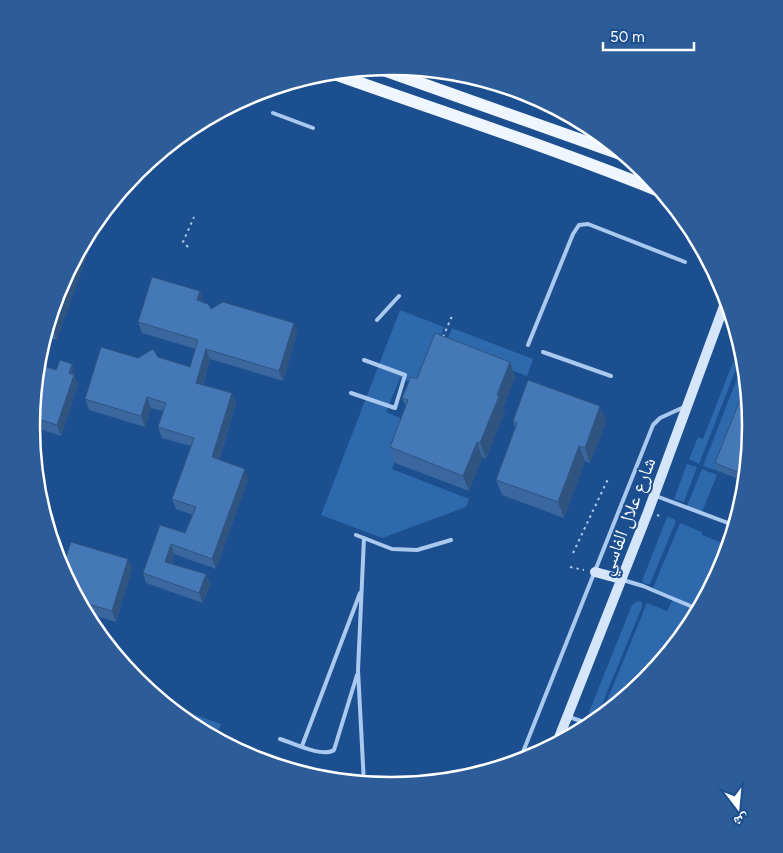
<svg xmlns="http://www.w3.org/2000/svg" width="783" height="853" font-family="Figtree,'Noto Naskh Arabic',sans-serif">
<style>
.green{fill:#2e69ad}
.lines{fill:none;stroke-linecap:round;stroke-linejoin:round}
.path{stroke:#a9c9ee;stroke-width:2;stroke-dasharray:2.5 4;stroke-linecap:butt}
.lane{stroke:#a9c9ee;stroke-width:4}
.secondary{stroke:#d6e6fa;stroke-width:10}
.primary{stroke:#f0f6ff;stroke-width:12}
.wall{fill:#3a679d}
.shaded-wall{fill:#305480}
.building{fill:#4478b7;stroke:#305480}
.labels{text-anchor:middle;stroke-width:4;stroke-linejoin:round;paint-order:stroke}
.street-label{font-size:19px;fill:#fff;stroke:#1b4f8f}
.rim{fill:none;stroke:#fff;stroke-width:2.5}
</style>
<rect width="100%" height="100%" fill="#1b4f8f"/>
<path class="green" d="M400,310L444,327L421,386L400,378L386,412L410,422L392,469L469,499L466,507L382,538L321,515Z
M452,328L533,359L527,376L445,345Z
M741,342L743,351L699,464L689,459L698,437L703,439Z
M745,358L749,394L718,471L703,466Z
M687,464L697,467L684,502L674,499Z
M702,469L717,475L702,512L687,506Z
M667,517L672,518L676,521L650,584H646L642,581Z
M680,523L702,532V535L730,546L724,565L691,627L646,681L599,720L647,603L667,611L674,597L653,588Z
M638,601L642,602V607L596,719H593L589,712L632,605Z
M165,704L221,724L215,739L191,726Z"/>
<g class="lines">
<path class="path" d="M188,247L183,242L194,217
M443,337L452,316
M657,515L662,517
M573,553L608,479
M570,567L584,570
M537,752L540,753"/>
<path class="lane" d="M273,113L313,128
M377,320L399,296
M528,345L573,234L579,225L588,224L685,262
M543,352L611,376
M351,393L395,408L405,375L364,360
M656,496L736,526
M356,535L392,549L417,550L451,540
M623,580L643,586L700,610
M569,717L593,725
M280,739C293,743 322,758 334,750L357,675
M302,746L360,593
M519,762L653,425L660,418L684,407
M364,784L358,670L364,538"/>
<path class="secondary" d="M595,572L621,579
M556,745L648,512L727,298"/>
<path class="primary" d="M378,68L629,157
M329,72C441,112 554,148 664,193"/>
</g>
<path class="wall" d="M90,230L93,238L57,340L44,336L59,288Z
M200,291L203,302L211,309L294,323L297,333L283,381L210,359L203,385L232,393L236,404L219,460L248,479L216,569L174,554L172,564L206,574L210,585L203,603L146,583L143,573L160,525L185,533L193,515L176,509L172,499L191,446L162,438L158,427L163,411L151,408L145,427L89,410L85,399L138,358L158,357L190,367L196,349L142,333L138,322Z
M510,362L515,377L503,408L505,411L486,459L482,457L469,491L395,463L390,447L406,407L402,398L417,379Z
M37,364L56,370L72,364L75,375V377L78,385L61,436L31,426Z
M513,421H606L590,463L585,461L564,518L502,495L496,480L515,428Z
M752,427L746,482L718,471L715,463Z
M128,559L132,569L116,622L84,612L59,564L65,560Z"/>
<path class="shaded-wall" d="M90,230L93,238L57,340L53,330L85,239Z
M200,291L203,302L201,311L197,300Z
M294,323L297,333L283,381L279,371Z
M206,349L210,359L200,393L196,383Z
M510,362L515,377L503,408L505,411L486,459L480,443L497,395Z
M72,364L75,375V377L78,385L61,436L57,425L69,373Z
M232,393L236,404L216,468L212,457Z
M147,397L151,408L145,427L141,416Z
M600,406L606,421L590,463L585,448Z
M477,442L482,457L469,491L463,476Z
M39,445L43,456L36,477L35,460Z
M579,446L585,461L564,518L558,502Z
M245,469L248,479L216,569L212,559Z
M55,531L59,541L55,553L52,541Z
M171,544L174,554L169,572L165,562Z
M128,559L132,569L116,622L112,611Z
M206,574L210,585L203,603L199,593Z"/>
<path class="building" d="M85,239L53,330L47,327L59,288Z
M152,277L200,291L197,300L208,304L211,309L223,302L294,323L279,371L206,349L196,383L232,393L212,457L245,469L212,559L171,544L165,562L206,574L199,593L143,573L160,525L185,533L196,507L172,499L194,438L158,427L166,403L147,397L141,416L85,399L101,347L138,358L153,349L158,357L190,367L198,340L138,322Z
M435,333L510,362L497,395L499,396L480,443L477,442L463,476L390,447L408,400L402,398L411,377L417,379Z
M60,360L72,364L69,373L74,375L57,425L32,417L37,364L56,370Z
M528,380L600,406L585,448L579,446L558,502L496,480L517,423L513,421Z
M747,382L752,427L748,469L745,475L715,463Z
M33,443L39,445L35,460Z
M48,529L55,531L52,541Z
M71,542L128,559L112,611L78,601L59,564L56,557L65,560Z"/>
<g class="labels">
<g class="street-label">
<text transform="translate(627 516) rotate(-69)" y="7">شارع علال الفاسي</text>
</g>
</g>
<path d="M0 0H783V853H0ZM40 426a351 351 0 1 1 702 0a351 351 0 1 1-702 0Z" fill="#2d5d98" fill-rule="evenodd"/>
<path class="rim" d="M40 426a351 351 0 1 1 702 0a351 351 0 1 1-702 0Z"/>
<g transform="translate(738 808) rotate(164)" stroke="#1b4f8f" stroke-width="4" paint-order="stroke">
<path d="M0-4L9 19L0 12L-9 19Z" fill="#ffffff"/>
<text y="-8" font-size="14" font-weight="bold" text-anchor="middle" fill="#ffffff">ش</text>
</g>
<path d="M603 42v8h91v-8" fill="none" stroke="#ffffff" stroke-width="2.5"/>
<text x="610" y="42" font-size="15" fill="#ffffff" stroke="#1b4f8f" stroke-width="4" paint-order="stroke">50 m</text>
</svg>
